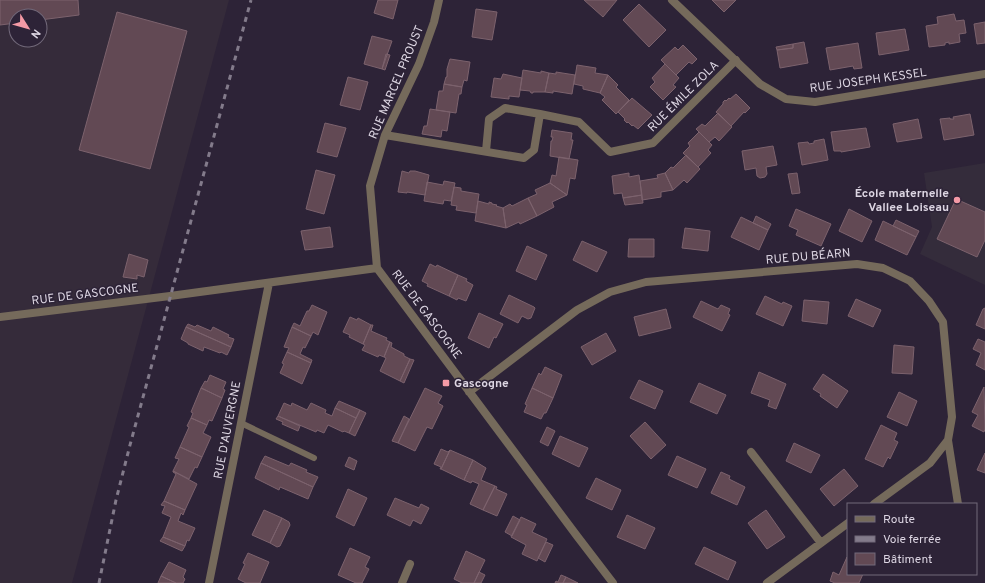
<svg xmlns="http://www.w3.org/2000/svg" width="985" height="583" font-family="Overpass,sans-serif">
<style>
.industrial{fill:#352b3a;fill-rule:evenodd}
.education{fill:#342c3b}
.building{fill:#624954;stroke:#7c626d}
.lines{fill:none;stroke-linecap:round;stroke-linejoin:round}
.service{stroke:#756a5b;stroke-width:6}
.minor{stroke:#756a5b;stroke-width:8}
.rail{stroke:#837b8b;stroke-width:3;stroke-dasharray:5 5;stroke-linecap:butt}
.poi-dot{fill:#f49aa6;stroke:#2d2337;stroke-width:1.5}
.labels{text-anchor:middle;stroke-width:3;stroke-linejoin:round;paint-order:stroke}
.street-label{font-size:12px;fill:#dcd5e2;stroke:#2d2337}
.poi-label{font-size:12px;font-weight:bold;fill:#dcd5e2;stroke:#2d2337;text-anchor:end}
</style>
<rect width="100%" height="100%" fill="#2d2337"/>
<path class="industrial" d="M0,0H229L72,583H0ZM16,16H40V40H16Z"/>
<path class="education" d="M985,163V285L920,254L932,227L924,173Z"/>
<path class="building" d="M0,0H78L79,15L40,20V16H16V23L0,25Z
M378,0H398L393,19L374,13Z
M584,0H617L603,17Z
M712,0H736L724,12Z
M639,4L666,30L649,47L623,20Z
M476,9L497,12L492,40L472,37Z
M117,12L187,31L150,169L79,150Z
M954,14L956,21L964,20L966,33L959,34L960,42L949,44V42L945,43V45L929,47L926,26L938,24L937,17Z
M985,22V43L977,44L974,24Z
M905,29L909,50L879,55L876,33Z
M372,36L392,41L382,69L364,64Z
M804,42L808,63L780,68L777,50L793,48V44Z
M858,43L862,68L854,69L853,66L830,70L826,48Z
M793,44V48L777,50L776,47Z
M683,45L697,59L692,64L689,62L676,75L661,60L675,47L678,50Z
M386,54L390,55L385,70L382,69Z
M450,59L470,62L467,81L464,80L462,87L444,84L446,77H447V69Z
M665,64L679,78L673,85L676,87L663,100L650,87L655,82L652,78Z
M577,65L596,68L595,73L608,75L600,93L583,89V86L574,84Z
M523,70L541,73V71L549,73L545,92H533V93H531L530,91L520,90Z
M556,72L575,75L572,94L553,91V93L545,92L549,73L556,74Z
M503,74L522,78L519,97L509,96V99L491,97L494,78L501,79Z
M608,75L618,85L616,87L629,100L616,114L602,100L605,97L600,93Z
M348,77L368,82L360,110L340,105Z
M444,84L462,87L461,94H459L456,113L436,110L439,91H443Z
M736,94L750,108L745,113L744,112L731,126L716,112L723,104V102L725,100L726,101L729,98L730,99Z
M632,98L652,115L638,129L633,125L632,126L628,122L627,123L624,120L625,119L618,112Z
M430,109L450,112L447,131L442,130L441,137L422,134L424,126H427Z
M718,113L732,127L719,141L715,137L709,142L696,129L702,124L705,126Z
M970,114L974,135L944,140L940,119L950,118V119H954L953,117Z
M918,119L922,138L897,142L893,124Z
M325,123L346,128L337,157L317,152Z
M866,128L870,147L841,152V151H834L831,132Z
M552,130L572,133L571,140H573L569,159L550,156L551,141H552L553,137H551Z
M699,132L712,145L708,150L711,153L698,167L683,153L690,146L688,143Z
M824,139L828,160L802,165L798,143L808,142L809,144L814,143V141Z
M773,146L777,165L766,167L767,174L765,177L760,178L757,176L756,168L745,170L742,151Z
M686,155L700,169L687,183L684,180L673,190L665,173L671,167L673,168Z
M559,157L578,160L575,179L570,178L567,195L550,183L552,175L556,176Z
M316,170L335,175L324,214L306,209Z
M402,171L409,173L410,171H415L429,175L425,195L407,192V193L398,192Z
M629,173V177L639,175L642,195L623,198L622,193L614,194L612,176Z
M665,173L673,190L661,192V197L642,200L640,181L658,178L657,175Z
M797,173L800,193L792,194L788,174Z
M444,181L455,183L451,201L444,200L443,204L424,201L427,182L443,185Z
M550,183L567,195L552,202L554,207L537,216L528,198L537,194L535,190Z
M454,187L461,188V191L479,194L476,213L456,210L457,206L451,205Z
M642,195L643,203L625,205L623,198Z
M528,198L537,216L520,224L519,222L506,228L503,208L510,204L512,206Z
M956,199L985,212V240L977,257L937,239Z
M478,201L489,204V202L492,203V204L497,205L496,206L503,208L506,228L475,221Z
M796,209L831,224L821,246L796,235L798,230L789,226Z
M849,209L872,221L862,242L839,231Z
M756,216L771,224L768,230L753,223Z
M741,217L768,230L759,250L731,237Z
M896,220L919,231L916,237L893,226Z
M883,221L916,237L907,255L875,240Z
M330,227L333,247L305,250L301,231Z
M685,228L710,231L708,251L682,248Z
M629,239H654V257H628Z
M582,241L607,252L597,272L573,260Z
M527,246L547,255L536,280L516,271Z
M129,254L148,260L144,277L137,275V279L123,277Z
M430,264L436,267L437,265L458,275L449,296L427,286L428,284L422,281Z
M458,275L467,279L466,281L473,285L466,301L458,298L457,300L449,296Z
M509,295L534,307L535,308L531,318L528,319L522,316L518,323L500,314Z
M765,296L782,304L783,302L792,306L783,326L756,314Z
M856,299L881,310L873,327L848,316Z
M804,300L829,302L827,324L802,321Z
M701,301L718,309L721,305L730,309L728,314L730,315L722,331L693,317Z
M312,305L327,312L318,335L313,332L311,336L292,327L294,323L300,326L307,311H309Z
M985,308V329L976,325L983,309Z
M666,309L671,328L639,336L634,317Z
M479,313L503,324L496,338L494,337L489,348L468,338Z
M350,317L357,320L358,318L371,325L363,344L349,337L350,335L343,332Z
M188,324L195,327L197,325L211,331L213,327L229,335L228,337L234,339L231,347L186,327Z
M371,325H373L371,331L387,338L386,340L390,342L384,357L379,355L378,357L362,350L365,345L363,344Z
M186,327L231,347L227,355L221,352L220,353L204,347L203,351L188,344V343L181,339Z
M292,327L311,336L305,348L303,347L300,354L312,360L311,363L287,352L289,348L284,347Z
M606,333L616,351L592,365L581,347Z
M978,339L985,342V370L976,365L981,353L973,349Z
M390,342L392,343L391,347L404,354V356L410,359L400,381L380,371L386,358L384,357Z
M894,345L914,347L912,374L892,373Z
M287,352L311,363L302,384L280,373L284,364L282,363Z
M410,359L414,360L404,383L400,381Z
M545,367L562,375L553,398L532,388L539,373L541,375Z
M759,372L786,384L776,409L768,406L770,400L751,393Z
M823,374L848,391L837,408L820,396L821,394L813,389Z
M210,375L226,382L223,389L225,390L222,398L201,388L205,381L207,382Z
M639,380L663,391L655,409L630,398Z
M699,383L726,395L717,414L690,402Z
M984,387L985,429L984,432L972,426L978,415L972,412Z
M201,388L222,398L212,421L209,420L207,425L191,418L193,413L191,412Z
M425,388L442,396L438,403L443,406L432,429L427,427L415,451L398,443Z
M532,388L553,398L546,413H544L541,419L524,412L527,405L525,404Z
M899,392L917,401L907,426L887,417Z
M339,401L360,410L356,418L335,408Z
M284,403L291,406L292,403L307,410L311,403L326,410L325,413L332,416L335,408L356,418L349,433L344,431L343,432L328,425L324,433L317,430L316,432L278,416Z
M360,410L366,413L355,436L349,433Z
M278,416L300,426L298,431L282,424L283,422L276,419Z
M404,416L409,419L398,443L392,441Z
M191,418L207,425L203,433L211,437L202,457L180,447L189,427L187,426Z
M645,422L666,445L651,459L630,436Z
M881,425L897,433L894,440L898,442L890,459L888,457L883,467L865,459Z
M547,427L555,431L548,446L540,442Z
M560,436L588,448L579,467L552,454Z
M794,443L820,455L811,473L786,461Z
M180,447L202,457L197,468L195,467L189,479L173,471L179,459L175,458Z
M441,449L448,452L450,450L441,469H440L441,467L434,464Z
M450,450L473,460L464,480L441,469Z
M985,453V473L977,470Z
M265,456L289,466L291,463L307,470L306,472L318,477L313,487L261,463Z
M677,456L706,469L697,488L668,475Z
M349,457L357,461L354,470L345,466Z
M473,460L486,468L481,480L495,486L483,510L470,504L479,484L472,481L471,483L464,480Z
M261,463L313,487L308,499L280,487L279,490L255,478Z
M844,469L858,486L834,506L820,489Z
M173,471L197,484L185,510L164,501L176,474L173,472Z
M721,472L730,476L729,479L745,487L737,505L711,493Z
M596,478L621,490L612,510L586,498Z
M495,486L497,487L496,489L507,494L497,516L483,510Z
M348,489L367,498L354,526L336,517Z
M395,498L419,508L421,504L429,508L421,524L413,520L410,526L387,515Z
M164,501L185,510L183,515L181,513L178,521L195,528L189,541L187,540L185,546L163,537L171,517L162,513L165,506L161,505Z
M264,510L282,518L270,543L252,535Z
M766,510L785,537L767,549L748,523Z
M627,515L655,528L645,549L617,537Z
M513,516L520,520L512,536L505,532Z
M521,517L536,524L532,532L547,539L537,561L522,554L526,545L511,537Z
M282,518L289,522L290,525L280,546L277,547L270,543Z
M163,537L185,546L182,551L160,541Z
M546,542L553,545L545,562L538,558Z
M704,547L736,562L728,580L695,564Z
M350,548L370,557L365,567L369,569L362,583H356L338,575Z
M466,551L485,560L474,583H462L454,579Z
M248,553L269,562L260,583H246L238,579L245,564L243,563Z
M847,557L848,574H863L859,583H835L830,581L833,572L839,575Z
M169,562L186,570L183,577L185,579L183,583H176L161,576Z
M479,572L485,575L481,583H474Z
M561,575L566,577L563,583H555L556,581L558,582Z
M161,576L176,583H158Z
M566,577L578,583H563Z"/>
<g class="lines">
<path class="service" d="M241,423L314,458"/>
<path class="minor" d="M672,0L760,84L786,99L815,102L985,74
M385,135L524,158L534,150L540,114L579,122L610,152L653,143L736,60
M486,151L489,119L505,108L540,114
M377,268L577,536L613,583
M377,268L370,186L385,135L419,64L434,22L439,0
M0,317L170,296L377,268
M469,392L577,310L610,292L646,282L857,264L883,268L910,281L929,301L943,322L952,417L948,440L930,463L874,504
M948,440L958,504
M751,452L821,543
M209,583L269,283
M402,583L410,564
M767,583L848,523"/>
<path class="rail" d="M99,583L116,500L130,445L251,0"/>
</g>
<g class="poi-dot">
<circle cx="957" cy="200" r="4"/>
<rect x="442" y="379" width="8" height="8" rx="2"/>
</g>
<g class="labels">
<g class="street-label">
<text transform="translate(868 80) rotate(-8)" y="4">RUE JOSEPH KESSEL</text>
<text transform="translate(396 82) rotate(-67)" y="4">RUE MARCEL PROUST</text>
<text transform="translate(683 96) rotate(-45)" y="4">RUE ÉMILE ZOLA</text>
<text transform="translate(808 256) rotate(-5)" y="4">RUE DU BÉARN</text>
<text transform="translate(85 294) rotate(-7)" y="4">RUE DE GASCOGNE</text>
<text transform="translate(427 314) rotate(53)" y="4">RUE DE GASCOGNE</text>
<text transform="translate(227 430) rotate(-79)" y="4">RUE D'AUVERGNE</text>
</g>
<g class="poi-label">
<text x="949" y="197">École maternelle<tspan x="949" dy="14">Vallee Loiseau</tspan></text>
<text x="454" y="387" text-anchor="start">Gascogne</text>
</g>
</g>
<rect x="847" y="503" width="130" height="72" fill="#2d2337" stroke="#736a7b"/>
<rect x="855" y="516" width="20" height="6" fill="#756a5b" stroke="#736a7b"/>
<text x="883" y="523" font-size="12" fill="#dcd5e2">Route</text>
<rect x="855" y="536" width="20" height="6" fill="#837b8b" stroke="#736a7b"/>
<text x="883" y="543" font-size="12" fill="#dcd5e2">Voie ferrée</text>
<rect x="855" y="553" width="20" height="12" fill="#624954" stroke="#736a7b"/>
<text x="883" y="563" font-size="12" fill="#dcd5e2">Bâtiment</text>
<g transform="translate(28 28) rotate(127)"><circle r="19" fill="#2d2337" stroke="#736a7b"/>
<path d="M0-3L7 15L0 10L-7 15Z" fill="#f49aa6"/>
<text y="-6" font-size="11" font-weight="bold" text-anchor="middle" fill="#dcd5e2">N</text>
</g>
</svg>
